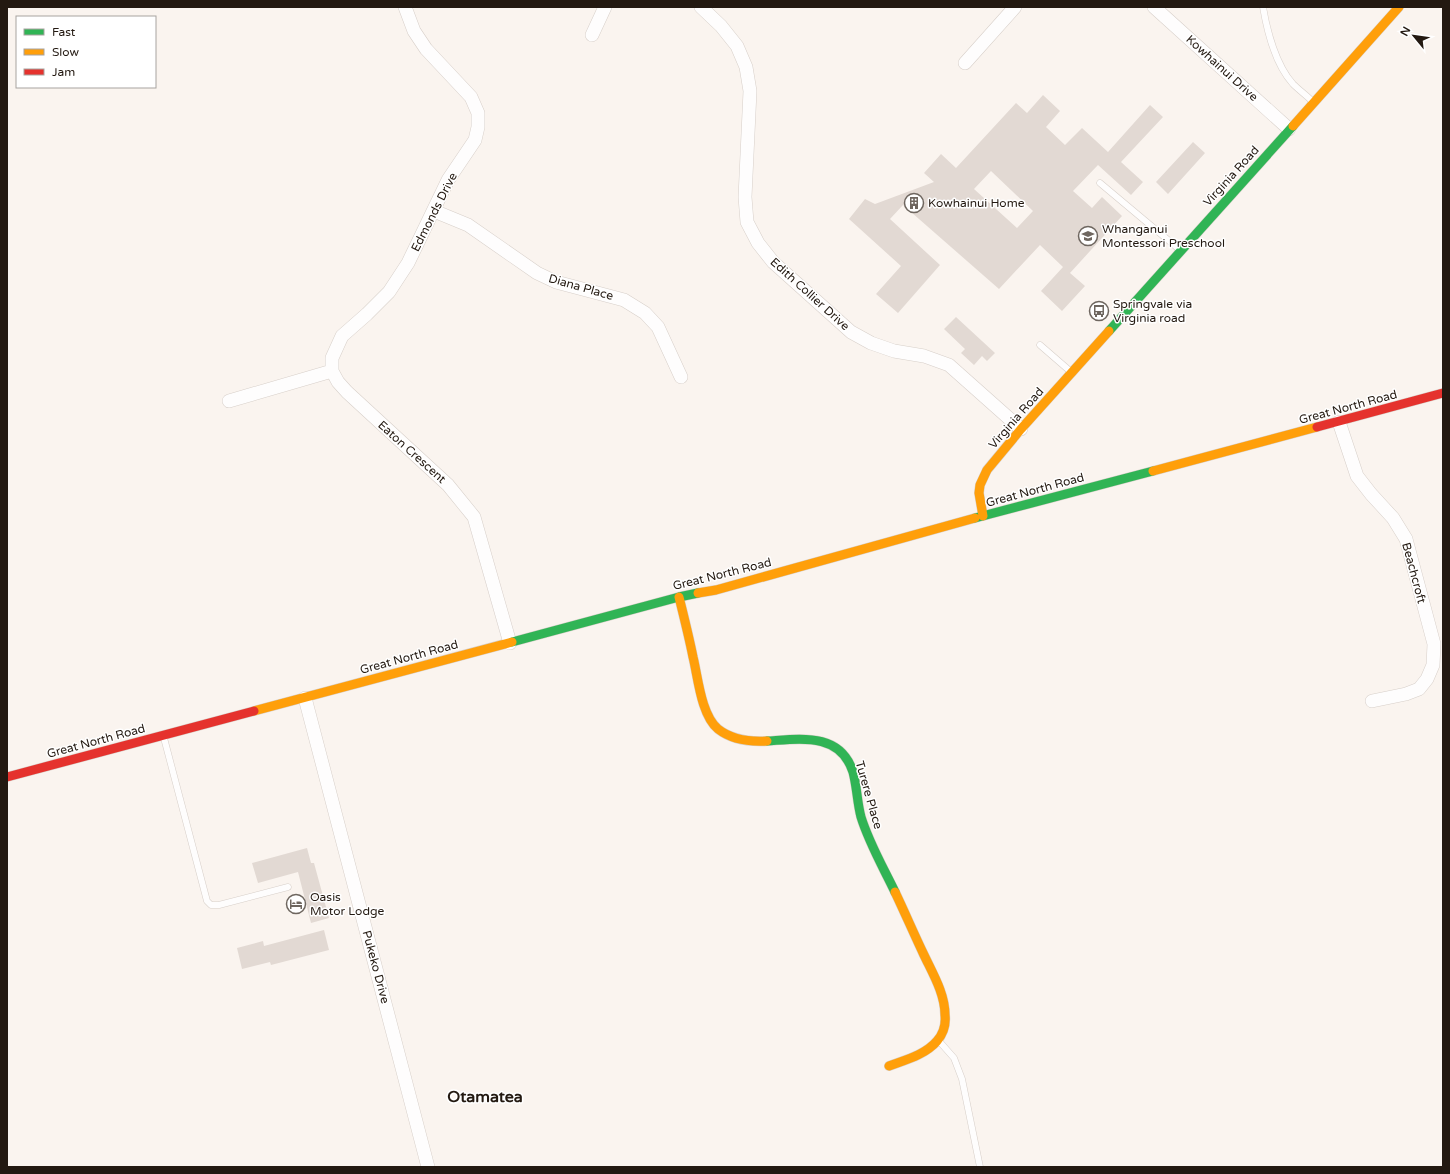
<svg xmlns="http://www.w3.org/2000/svg" width="1450" height="1174" font-family="'Varela Round',sans-serif">
<style>
.building{fill:#e2d9d3;fill-rule:evenodd}
.lines{fill:none;stroke-linecap:round;stroke-linejoin:round}
.lane-casing{stroke:#d7cfc9;stroke-width:7}
.street-casing{stroke:#d7cfc9;stroke-width:14}
.fast-casing{stroke:#d7cfc9;stroke-width:10}
.slow-casing{stroke:#d7cfc9;stroke-width:10}
.jam-casing{stroke:#d7cfc9;stroke-width:10}
.lane{stroke:#fefdfd;stroke-width:6}
.street{stroke:#fefdfd;stroke-width:13}
.fast{stroke:#30b455;stroke-width:9}
.slow{stroke:#ff9f0a;stroke-width:9}
.jam{stroke:#e5322d;stroke-width:9}
.labels{text-anchor:middle;stroke-width:3;stroke-linejoin:round;paint-order:stroke}
.street-label{font-size:12px;fill:#231911;stroke:#fff}
.poi-label{font-size:12px;fill:#231911;stroke:#fff;text-anchor:start}
.district-label{font-size:16px;font-weight:bold;fill:#231911;stroke:#fff}
</style>
<rect width="100%" height="100%" fill="#faf4ef"/>
<path class="building" d="M1043,95L1060,111L1046,127L1065,145L1082,128L1108,152L1150,105L1163,117L1121,162L1143,182L1131,195L1098,165L1073,191L1092,208L1102,197L1122,216L1070,273L1085,286L1062,311L1041,291L1063,267L1040,245L999,289L903,205L890,219L940,265L898,313L876,294L901,266L849,219L865,199L875,204L934,182L924,173L941,154L956,168L1016,103L1027,113ZM991,171L1033,211L1017,228L974,189Z
M1193,142L1205,153L1168,194L1156,182Z
M956,317L995,353L987,361L982,356L974,365L961,353L965,349L944,329Z
M307,848L311,863H314L329,918L311,923L298,872L258,883L252,863Z
M324,930L329,950L271,965L270,962L242,969L237,948L263,941L264,946Z"/>
<g class="lines">
<g class="lane-casing">
<path id="lane" d="M1263,7C1267,31 1276,65 1293,84C1299,90 1306,95 1312,101
M1100,183L1180,250
M1040,345L1070,371
M164,738L207,901L211,905H219L288,887
M939,1041L954,1058L962,1079L980,1167"/>
</g>
<g class="street-casing">
<path id="street" d="M701,7L721,26L737,46L746,67L750,91L745,197L747,222L758,243L773,262L851,332L871,343L894,351L924,356L949,365L1021,429
M1154,7L1289,129
M592,35L605,7
M965,63L1015,7
M434,211L468,225L537,273L556,282L624,300L645,313L658,327L681,377
M332,371V358L342,336L367,314L389,292L408,263L448,180L475,140L478,127V113L471,97L426,49L414,31L405,7
M229,401L332,371L338,382L347,392L448,485L474,517L510,643
M1339,422L1357,476L1371,494L1393,518L1406,539L1434,644L1433,665L1427,679L1419,689L1406,694L1372,701
M305,698L428,1167"/>
</g>
<g class="fast-casing">
<path id="fast" d="M1109,331L1293,126
M975,518L1153,471
M512,642L679,597L698,593
M767,741C800,739 840,732 853,772C857,787 857,802 861,817C869,843 883,867 895,892"/>
</g>
<g class="slow-casing">
<path id="slow" d="M1293,126L1399,7
M1153,471L1317,427
M983,516L979,493L980,485L987,470L1021,429L1109,331
M698,593L716,590L975,518
M679,597C684,617 689,637 693,657C698,677 701,715 718,729C732,740 750,742 767,741
M254,711L512,642
M889,1066C905,1060 925,1055 937,1041C943,1034 946,1024 945,1015C945,994 933,974 924,955C914,934 905,913 895,892"/>
</g>
<g class="jam-casing">
<path id="jam" d="M1317,427L1443,393
M7,777L254,711"/>
</g>
<use href="#lane" class="lane"/>
<use href="#street" class="street"/>
<use href="#fast" class="fast"/>
<use href="#slow" class="slow"/>
<use href="#jam" class="jam"/>
</g>
<defs>
<g id="building-ring" transform="scale(1)"><circle r="9.5" fill="#fff" stroke="#6e665f" stroke-width="1.5"/><path d="M-4-6H4V6H1V3H-1V6H-4ZM-2.5-4.3h1.7v1.8h-1.7ZM.8-4.3h1.7v1.8H.8ZM-2.5-1h1.7V.8h-1.7ZM.8-1h1.7V.8H.8Z" fill="#6e665f"/></g>
<g id="school-ring" transform="scale(1)"><circle r="9.5" fill="#fff" stroke="#6e665f" stroke-width="1.5"/><path d="M0-5L7-2L0 1L-7-2ZM-4 1L0 2.5L4 1V4Q0 6-4 4Z" fill="#6e665f"/></g>
<g id="bus-ring" transform="scale(1)"><circle r="9.5" fill="#fff" stroke="#6e665f" stroke-width="1.5"/><path d="M-5-6H5V4H4V6H2V4H-2V6H-4V4H-5ZM-3.5-4V0h7V-4ZM-3.5 1.2v1.5H-2V1.2ZM2 1.2v1.5H3.5V1.2Z" fill="#6e665f"/></g>
<g id="hotel-ring" transform="scale(1)"><circle r="9.5" fill="#fff" stroke="#6e665f" stroke-width="1.5"/><path d="M-6-4.5h1.5V1H6V5H4.5V3h-9V5H-6ZM-4 0a1.8 1.8 0 1 1 3.6 0ZM.5 0V-2.5h3Q6-2.5 6 0Z" fill="#6e665f"/></g>
</defs>
<g fill-rule="evenodd">
<use href="#building-ring" x="914" y="203"/>
<use href="#school-ring" x="1088" y="236"/>
<use href="#bus-ring" x="1099" y="311"/>
<use href="#hotel-ring" x="296" y="904"/>
</g>
<g class="labels">
<g class="street-label">
<text transform="translate(1222 68) rotate(42)" y="4">Kowhainui Drive</text>
<text transform="translate(1231 176) rotate(-48)" y="4">Virginia Road</text>
<text transform="translate(434 212) rotate(-63)" y="4">Edmonds Drive</text>
<text transform="translate(581 287) rotate(16)" y="4">Diana Place</text>
<text transform="translate(810 294) rotate(42)" y="4">Edith Collier Drive</text>
<text transform="translate(1348 407) rotate(-15)" y="4">Great North Road</text>
<text transform="translate(1016 418) rotate(-49)" y="4">Virginia Road</text>
<text transform="translate(412 452) rotate(42)" y="4">Eaton Crescent</text>
<text transform="translate(1035 490) rotate(-15)" y="4">Great North Road</text>
<text transform="translate(1414 573) rotate(75)" y="4">Beachcroft</text>
<text transform="translate(722 574) rotate(-14)" y="4">Great North Road</text>
<text transform="translate(409 657) rotate(-15)" y="4">Great North Road</text>
<text transform="translate(96 741) rotate(-15)" y="4">Great North Road</text>
<text transform="translate(869 795) rotate(74)" y="4">Turere Place</text>
<text transform="translate(376 967) rotate(75)" y="4">Pukeko Drive</text>
</g>
<g class="poi-label">
<text x="928" y="207">Kowhainui Home</text>
<text x="1102" y="233">Whanganui<tspan x="1102" dy="14">Montessori Preschool</tspan></text>
<text x="1113" y="308">Springvale via<tspan x="1113" dy="14">Virginia road</tspan></text>
<text x="310" y="901">Oasis<tspan x="310" dy="14">Motor Lodge</tspan></text>
</g>
<g class="district-label">
<text x="485" y="1102">Otamatea</text>
</g>
</g>
<rect width="1450" height="1174" fill="none" stroke="#231911" stroke-width="16"/>
<rect x="16" y="16" width="140" height="72" fill="#ffffff" stroke="#a7a3a0"/>
<rect x="24" y="29" width="20" height="6" fill="#30b455" stroke="#a7a3a0"/>
<text x="52" y="36" font-size="12" fill="#231911">Fast</text>
<rect x="24" y="49" width="20" height="6" fill="#ff9f0a" stroke="#a7a3a0"/>
<text x="52" y="56" font-size="12" fill="#231911">Slow</text>
<rect x="24" y="69" width="20" height="6" fill="#e5322d" stroke="#a7a3a0"/>
<text x="52" y="76" font-size="12" fill="#231911">Jam</text>
<g transform="translate(1414 36) rotate(299)" stroke="#ffffff" stroke-width="3" paint-order="stroke">
<path d="M0-3L7 15L0 10L-7 15Z" fill="#231911"/>
<text y="-6" font-size="11" font-weight="bold" text-anchor="middle" fill="#231911">N</text>
</g>
</svg>
